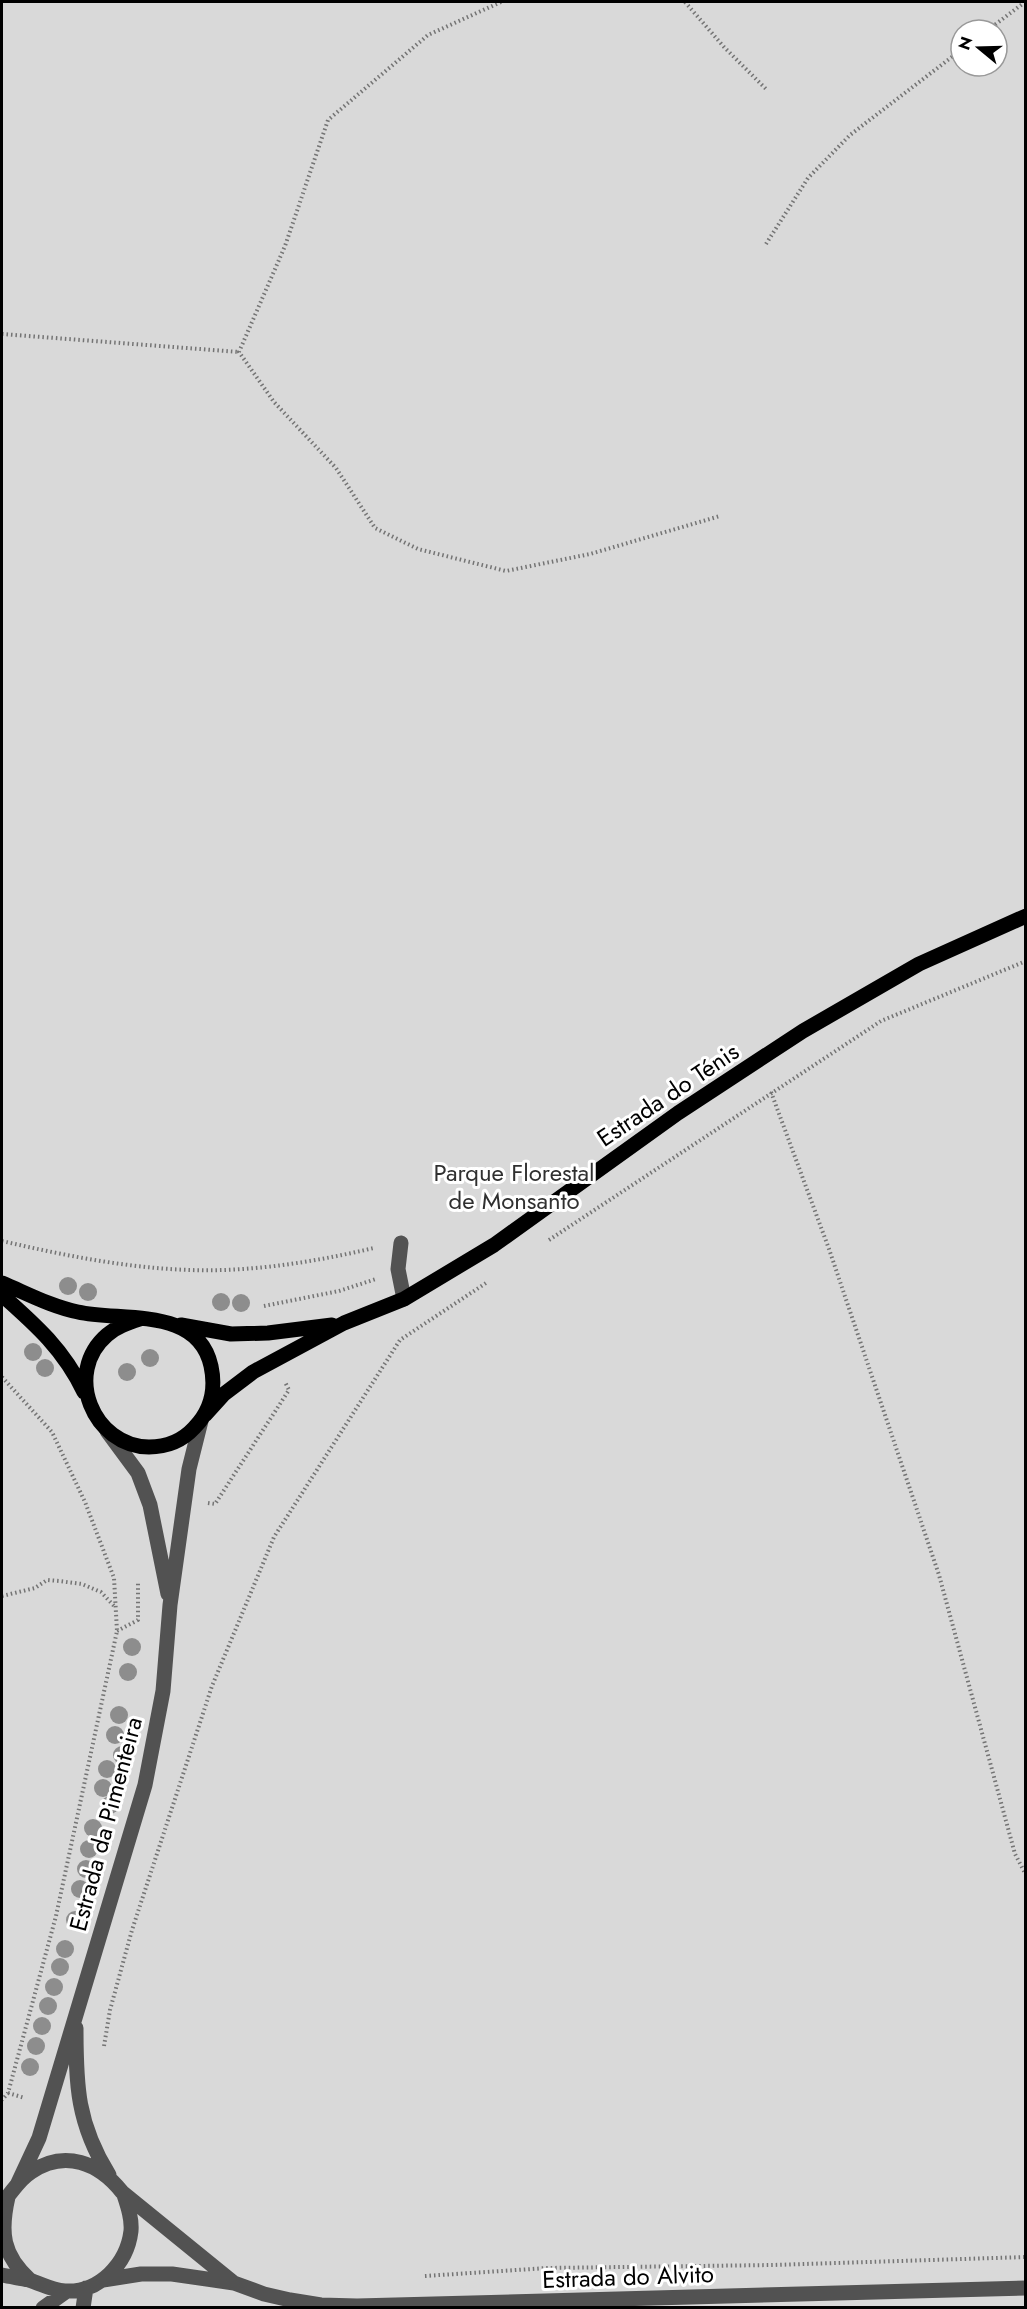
<svg xmlns="http://www.w3.org/2000/svg" width="1027" height="2309" font-family="Jost,sans-serif">
<style>
.green{fill:#d9d9d9;fill-rule:evenodd}
.lines{fill:none;stroke-linecap:round;stroke-linejoin:round}
.path{stroke:#747474;stroke-width:4;stroke-dasharray:1.5 3;stroke-linecap:butt}
.minor{stroke:#525252;stroke-width:15}
.major{stroke:#000;stroke-width:15}
.tree{fill:#8d8d8d}
.labels{text-anchor:middle;stroke-width:6;stroke-linejoin:round;paint-order:stroke}
.street-label{font-size:24px;fill:#000;stroke:#fff}
.park-label{font-size:24px;fill:#303030;stroke:#fff}
</style>
<rect width="100%" height="100%" fill="#fff"/>
<path class="green" d="M2,2H1025V2307L2,2308ZM961,30H997V66H961Z"/>
<g class="lines">
<path class="path" d="M501,2L428,35L328,120L285,246L239,352L274,402L336,468L375,528L418,549L506,571L590,554L720,516
M685,2L724,47L766,89
M988,30L1025,2
M766,244L808,178L850,135L961,50
M2,334L239,352
M771,1092L829,1249L939,1575L1015,1854L1026,1875
M549,1240L881,1021L1026,961
M2,1241C80,1259 161,1275 243,1269C287,1266 331,1258 374,1248
M264,1306L339,1291L376,1279
M2,1377L52,1432L85,1502L114,1578L117,1631L56,1916L8,2093L2,2100
M208,1503L215,1504L289,1390L285,1382
M2,1596L35,1588L47,1580L59,1581L82,1584L101,1592L115,1607
M117,1631L138,1620V1582
M104,2046L110,2010L132,1930L212,1686L274,1537L400,1340L486,1283
M8,2093L25,2098
M425,2276L547,2268L773,2265L1026,2257"/>
<path class="minor" d="M401,1243L398,1269L404,1299
M107,1431L138,1473L150,1505L168,1594
M76,2028C76,2086 77,2123 109,2175
M18,2183L39,2138L145,1785L163,1691L170,1605L189,1469L201,1421
M8,2197C0,2232 2,2255 30,2280
M2,2203C12,2193 18,2180 31,2172C65,2149 99,2163 122,2192L234,2283
M2,2275C11,2277 20,2278 29,2280C42,2284 51,2290 65,2291C99,2293 127,2264 131,2231C132,2219 128,2207 124,2195
M103,2280L141,2274H172L234,2283L264,2294L290,2300L321,2305L357,2306L1026,2288
M43,2308L67,2291
M83,2308L86,2288"/>
<path class="major" d="M2,1283C26,1293 52,1307 78,1312C122,1322 198,1306 211,1366C216,1389 211,1411 194,1428C182,1441 166,1447 149,1447C93,1446 63,1373 107,1335C116,1327 128,1323 140,1319
M2,1295C36,1325 64,1350 84,1392
M181,1325L231,1334L268,1333L332,1325
M205,1415L224,1394L253,1372L344,1323L404,1299L494,1245L678,1113L803,1031L919,964L1026,916"/>
</g>
<g class="tree">
<circle cx="68" cy="1286" r="9"/>
<circle cx="88" cy="1292" r="9"/>
<circle cx="221" cy="1302" r="9"/>
<circle cx="241" cy="1303" r="9"/>
<circle cx="33" cy="1352" r="9"/>
<circle cx="150" cy="1358" r="9"/>
<circle cx="45" cy="1368" r="9"/>
<circle cx="127" cy="1372" r="9"/>
<circle cx="132" cy="1647" r="9"/>
<circle cx="128" cy="1672" r="9"/>
<circle cx="119" cy="1715" r="9"/>
<circle cx="115" cy="1735" r="9"/>
<circle cx="122" cy="1755" r="9"/>
<circle cx="107" cy="1769" r="9"/>
<circle cx="103" cy="1788" r="9"/>
<circle cx="110" cy="1805" r="9"/>
<circle cx="93" cy="1828" r="9"/>
<circle cx="89" cy="1849" r="9"/>
<circle cx="86" cy="1869" r="9"/>
<circle cx="80" cy="1889" r="9"/>
<circle cx="75" cy="1920" r="9"/>
<circle cx="65" cy="1949" r="9"/>
<circle cx="60" cy="1967" r="9"/>
<circle cx="54" cy="1987" r="9"/>
<circle cx="48" cy="2006" r="9"/>
<circle cx="42" cy="2026" r="9"/>
<circle cx="36" cy="2046" r="9"/>
<circle cx="30" cy="2067" r="9"/>
</g>
<g class="labels">
<g class="street-label">
<text transform="translate(668 1095) rotate(-34)" y="8">Estrada do Ténis</text>
<text transform="translate(106 1824) rotate(-75)" y="8">Estrada da Pimenteira</text>
<text transform="translate(628 2277) rotate(-2)" y="8">Estrada do Alvito</text>
</g>
<g class="park-label">
<text x="514" y="1181">Parque Florestal<tspan x="514" dy="28">de Monsanto</tspan></text>
</g>
</g>
<rect width="1027" height="2309" fill="none" stroke="#000000" stroke-width="6"/>
<g transform="translate(979 48) rotate(289)"><circle r="28" fill="#ffffff" stroke="#999999" stroke-width="1.5"/>
<path d="M0-4.5L10 22L0 15L-10 22Z" fill="#000000"/>
<text y="-9" font-size="16" font-weight="bold" text-anchor="middle" fill="#000000">N</text>
</g>
</svg>
